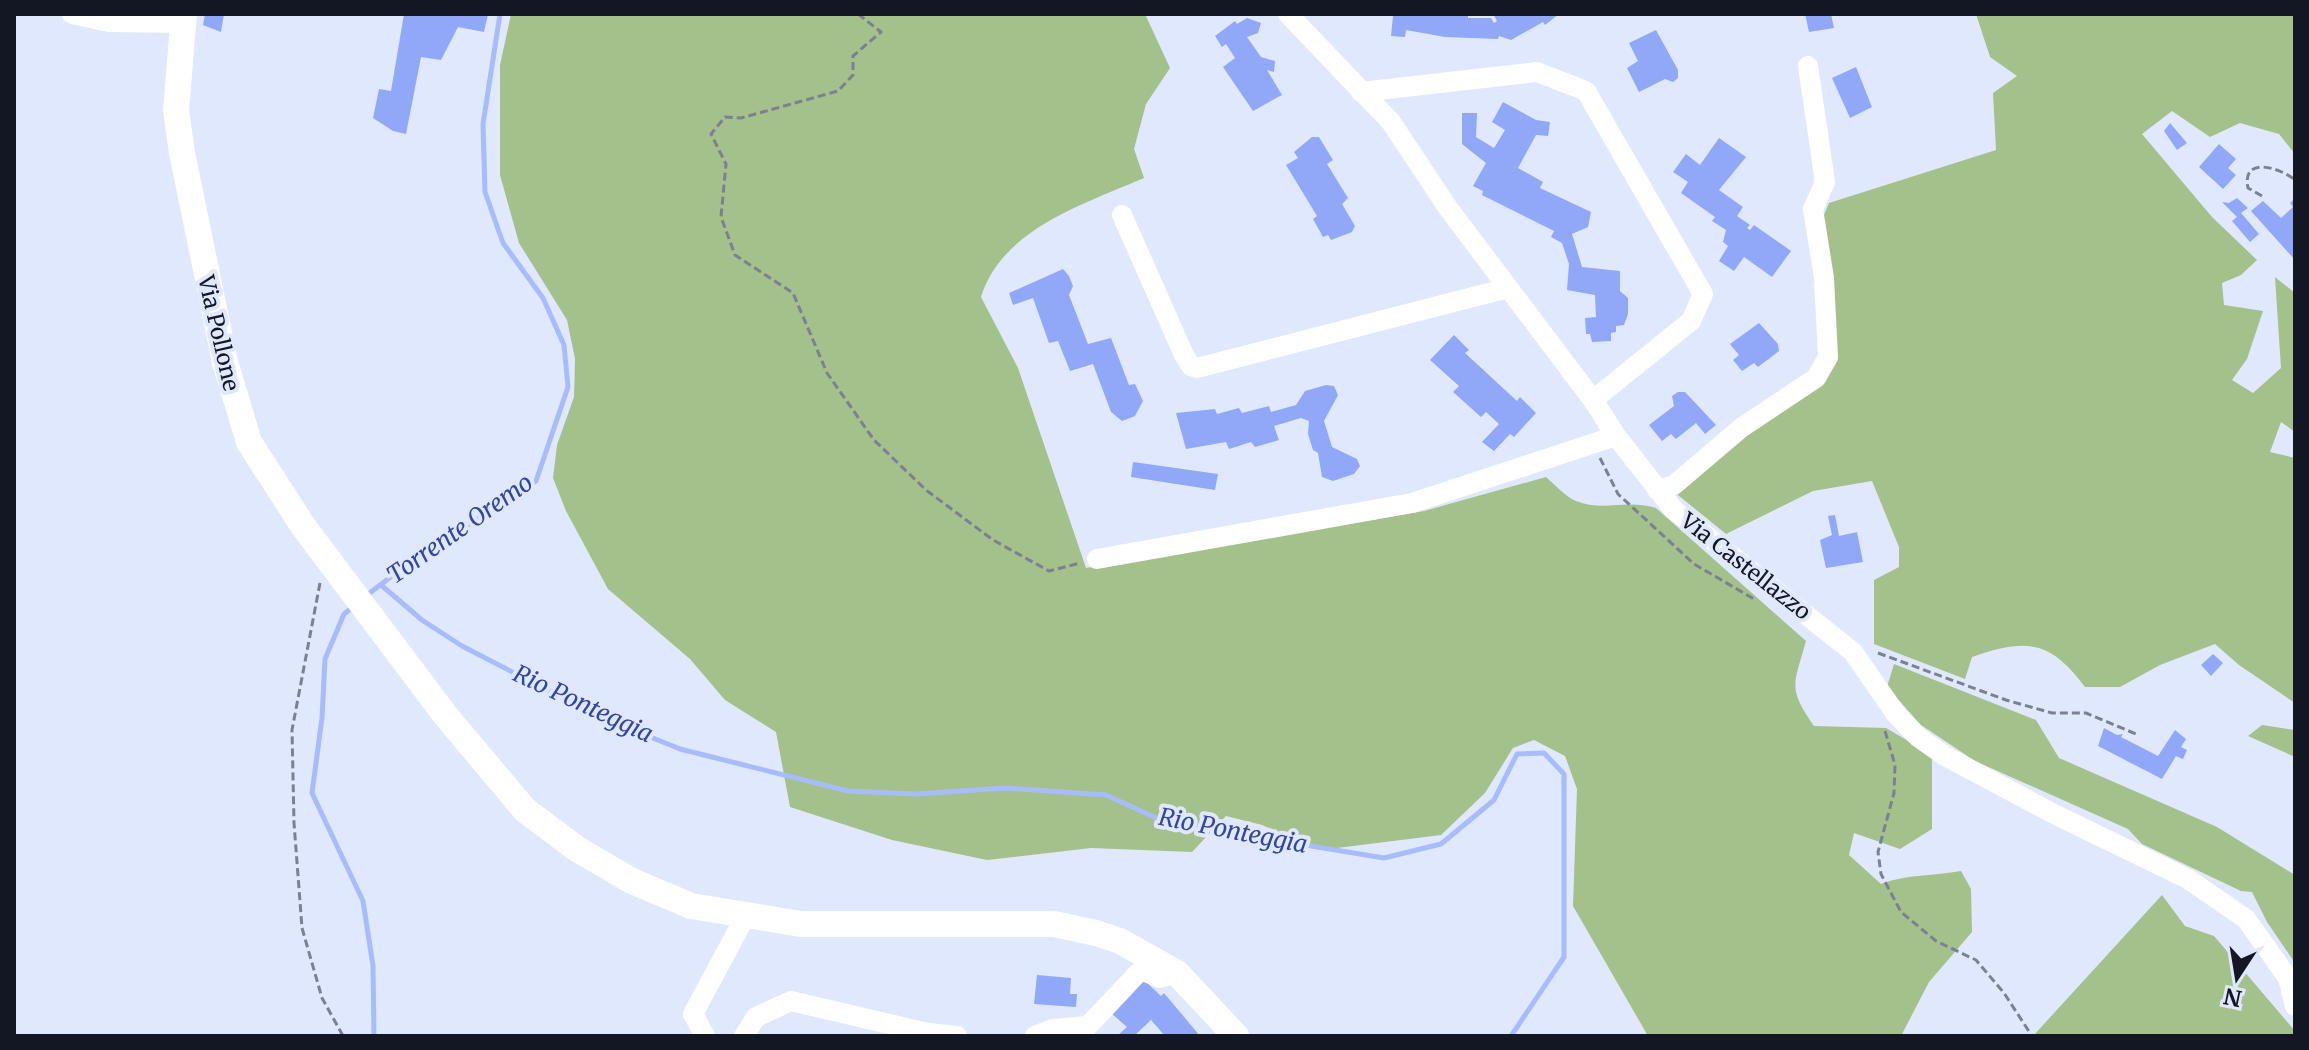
<svg xmlns="http://www.w3.org/2000/svg" width="2309" height="1050" font-family="Merriweather,serif">
<style>
.green{fill:#a4c08b}
.lines{fill:none;stroke-linecap:round;stroke-linejoin:round}
.stream{stroke:#a8bcfc;stroke-width:5}
.building{fill:#90a8f7}
.path{stroke:#7b8192;stroke-width:3;stroke-dasharray:8 4;stroke-linecap:butt}
.minor{stroke:#fff;stroke-width:20}
.tertiary{stroke:#fff;stroke-width:26}
.labels{text-anchor:middle;stroke-width:8;stroke-linejoin:round;paint-order:stroke}
.street-label{font-size:22px;fill:#131723;stroke:#e0e8fd}
.water-label{font-size:24px;font-style:italic;fill:#3446a0;stroke:#e0e8fd}
</style>
<rect width="100%" height="100%" fill="#e0e8fd"/>
<path class="green" d="M511,14H1145L1170,68L1146,104L1134,149L1144,178C1084,204 1002,229 981,297L1018,368L1086,568L1424,511L1546,477C1555,485 1566,497 1576,501C1603,512 1626,499 1656,508L1806,641C1794,685 1787,687 1814,726L1886,728L1932,755V829L1900,849L1854,833L1849,855L1881,884C1906,874 1935,876 1961,871L1971,889L1972,932L1929,982L1901,1036H1648L1573,906L1577,789L1565,756L1534,740L1513,748L1485,793L1441,835L1321,850L1262,825L1226,816L1192,852L1091,848L987,860L892,840L790,807L776,732L725,700L690,659L608,589L566,511L553,478L557,445L574,397L575,359L567,320L519,243L500,175V65Z
M1976,14H2295V154L2279,134L2240,123L2210,137L2172,111L2142,134L2212,217L2257,260L2241,275L2222,283L2224,305L2263,311L2247,359L2232,380L2253,393L2281,368L2275,277L2295,293V432L2281,422L2270,452L2295,458V703L2239,665L2215,644L2160,665L2120,687H2085C2050,640 2026,638 1972,657L1965,679L1874,644V580L1899,567V547L1872,481L1813,491L1726,534L1673,491L1828,374L1823,217L1829,203L1996,150L1993,93L2017,76L1990,57Z
M1894,664L2036,720L2059,758L2217,827L2295,875V963L2267,922L2252,892L2241,891L2142,844L2128,829L1975,761L1921,725L1887,687Z
M2262,725L2295,730V757L2248,736Z
M2162,895L2185,926L2214,936L2295,1031V1036H2033Z"/>
<g class="lines">
<path class="stream" d="M381,585L422,620L462,646L594,714L680,749L848,791L916,794L1005,788L1106,795L1165,822L1384,858L1441,844L1494,800L1517,754L1544,753L1564,774V957L1511,1036
M367,595L405,566L536,481L568,387L564,345L543,298L503,243L485,192L483,124L500,14
M353,607L344,614L325,659L322,718L312,793L363,901L373,966L374,1036"/>
</g>
<path class="building" d="M205,14H224L221,32L203,25Z
M404,14H488L484,32L458,27L441,60L421,57L406,134L393,131L373,118L379,89L391,91Z
M1468,14V18H1491L1494,23L1497,21L1493,14H1559L1545,25L1543,22L1511,40L1499,36L1498,39L1445,37L1406,30L1405,37L1391,36L1393,16Z
M1805,14H1831L1834,28L1809,32Z
M1247,18L1261,23L1258,33L1247,37L1261,57L1275,61L1274,72L1267,70L1282,95L1253,111L1223,67L1235,58L1226,44L1222,47L1215,36L1235,21L1237,24Z
M1656,30L1678,70V78L1673,82L1665,79L1639,92L1627,68L1638,61L1629,43Z
M1856,67L1872,107L1850,118L1832,78Z
M1503,102L1536,120L1550,122L1548,136L1536,135L1518,168L1543,182L1540,188L1591,212L1588,227L1572,234L1582,267L1620,271V291L1628,298V314L1624,325L1616,326V332L1611,333V341L1592,342L1590,334H1586L1585,318L1596,317L1595,295L1567,290L1569,264L1562,243L1551,237L1554,231L1482,195L1483,191L1473,186L1486,163L1462,144V113H1477L1476,137L1494,148L1505,130L1492,122Z
M2170,123L2187,143L2177,150L2164,131Z
M1312,137H1319L1333,160L1327,164L1348,198L1342,204L1355,226L1352,232L1331,240L1328,235L1323,237L1313,219L1317,216L1286,165L1298,158L1294,152Z
M1719,138L1746,157L1719,190L1743,207L1737,216L1750,225L1747,228L1750,230L1754,225L1791,251L1772,277L1744,257L1734,271L1719,261L1728,246L1723,242L1726,230L1712,221L1715,217L1681,193L1688,182L1673,172L1686,154L1700,165Z
M2219,144L2236,159L2228,168L2236,175L2223,189L2199,167Z
M2237,198L2248,208L2241,213L2259,234L2250,242L2232,221L2237,217L2222,202L2229,203Z
M2293,200L2295,203V260L2251,211L2263,201L2281,218L2293,207L2290,203Z
M1063,269L1069,276L1073,286L1069,295L1088,344L1111,338L1129,385L1135,384L1143,401L1135,416L1122,421L1111,412L1093,364L1070,371L1058,341L1049,343L1033,298L1013,305L1009,293Z
M1759,323L1778,344L1779,351L1758,367L1754,363L1742,371L1733,360L1739,355L1730,344Z
M1454,335L1469,350L1465,353L1517,401L1520,397L1536,413L1514,437L1510,434L1494,451L1482,442L1499,424L1486,412L1481,417L1453,392L1459,386L1430,360Z
M1326,385L1334,386L1338,395L1324,421L1332,447L1357,459L1360,466L1354,474L1333,481L1322,477L1318,453L1313,450L1308,434L1309,421L1301,418L1274,426L1279,440L1255,447L1251,442L1229,449L1226,442L1186,449L1176,413L1215,409L1217,414L1239,408L1242,413L1269,406L1271,412L1296,405L1305,391Z
M1678,392H1685L1716,425L1705,434L1696,423L1676,439L1671,434L1662,441L1649,425L1674,406L1672,396Z
M1133,462L1218,474L1215,490L1131,477Z
M1835,515L1839,536L1857,532L1863,562L1826,568L1820,540L1832,535L1828,516Z
M2213,654L2223,663L2211,676L2201,665Z
M2104,728L2117,735L2123,734L2121,737L2158,756L2175,730L2186,739L2181,747L2187,750L2183,759L2176,756L2162,779L2098,746Z
M1037,975L1071,978L1070,994H1077L1076,1007L1034,1004Z
M1142,978L1161,996L1164,993L1200,1036H1165L1151,1020L1134,1036H1117L1127,1027L1111,1013Z"/>
<g class="lines">
<path class="path" d="M858,14L881,32L853,56V75L838,91L741,118L725,117L711,134L726,164L721,217L735,255L793,293L827,373L874,440L926,490L993,540L1049,571L1080,563
M2262,196L2248,188C2241,155 2281,168 2295,180
M1600,458L1618,494L1694,564L1754,599
M320,583L292,730L294,823L302,928L322,998L343,1036
M1878,653L2006,700L2052,713H2086L2136,734
M1885,731L1895,765L1894,793L1878,852L1881,874L1901,912L1936,941L1976,960L2004,993L2032,1036"/>
<path class="minor" d="M72,14L109,22L182,23
M1288,14L1391,122L1448,208L1593,400L1616,436L1674,510L1853,652L1896,714L1918,737L1945,756L2054,814L2188,879L2246,919L2288,978L2295,1006
M1361,92L1537,72L1586,91L1703,294L1691,321L1593,400
M1122,215L1184,355L1191,366L1197,368L1508,288
M1657,490L1674,485L1741,428L1816,378L1828,357L1824,278L1813,209L1825,182L1808,66
M1097,559L1412,503L1616,436
M705,1036L693,1014L745,917
M744,1036L756,1017L791,1001L928,1033L957,1036
M1035,1036L1052,1029L1088,1026L1137,974L1144,971L1160,978L1177,973"/>
<path class="tertiary" d="M184,14L176,110L182,153L225,362L249,442L303,526L446,716L525,810L577,849L632,881L691,906L801,924H1054L1096,933L1120,941L1177,973L1236,1036"/>
</g>
<g class="labels">
<g class="street-label">
<text transform="translate(219 333) rotate(77)" y="8">Via Pollone</text>
<text transform="translate(1746 566) rotate(38)" y="8">Via Castellazzo</text>
</g>
<g class="water-label">
<text transform="translate(460 529) rotate(-35)" y="8">Torrente Oremo</text>
<text transform="translate(583 704) rotate(25)" y="8">Rio Ponteggia</text>
<text transform="translate(1233 831) rotate(11)" y="8">Rio Ponteggia</text>
</g>
</g>
<rect width="2309" height="1050" fill="none" stroke="#131723" stroke-width="32"/>
<g transform="translate(2237 978) rotate(192)" stroke="#e0e8fd" stroke-width="6" paint-order="stroke">
<path d="M0-6L14 30L0 20L-14 30Z" fill="#131723"/>
<text y="-12" font-size="22" font-weight="bold" text-anchor="middle" fill="#131723">N</text>
</g>
</svg>
